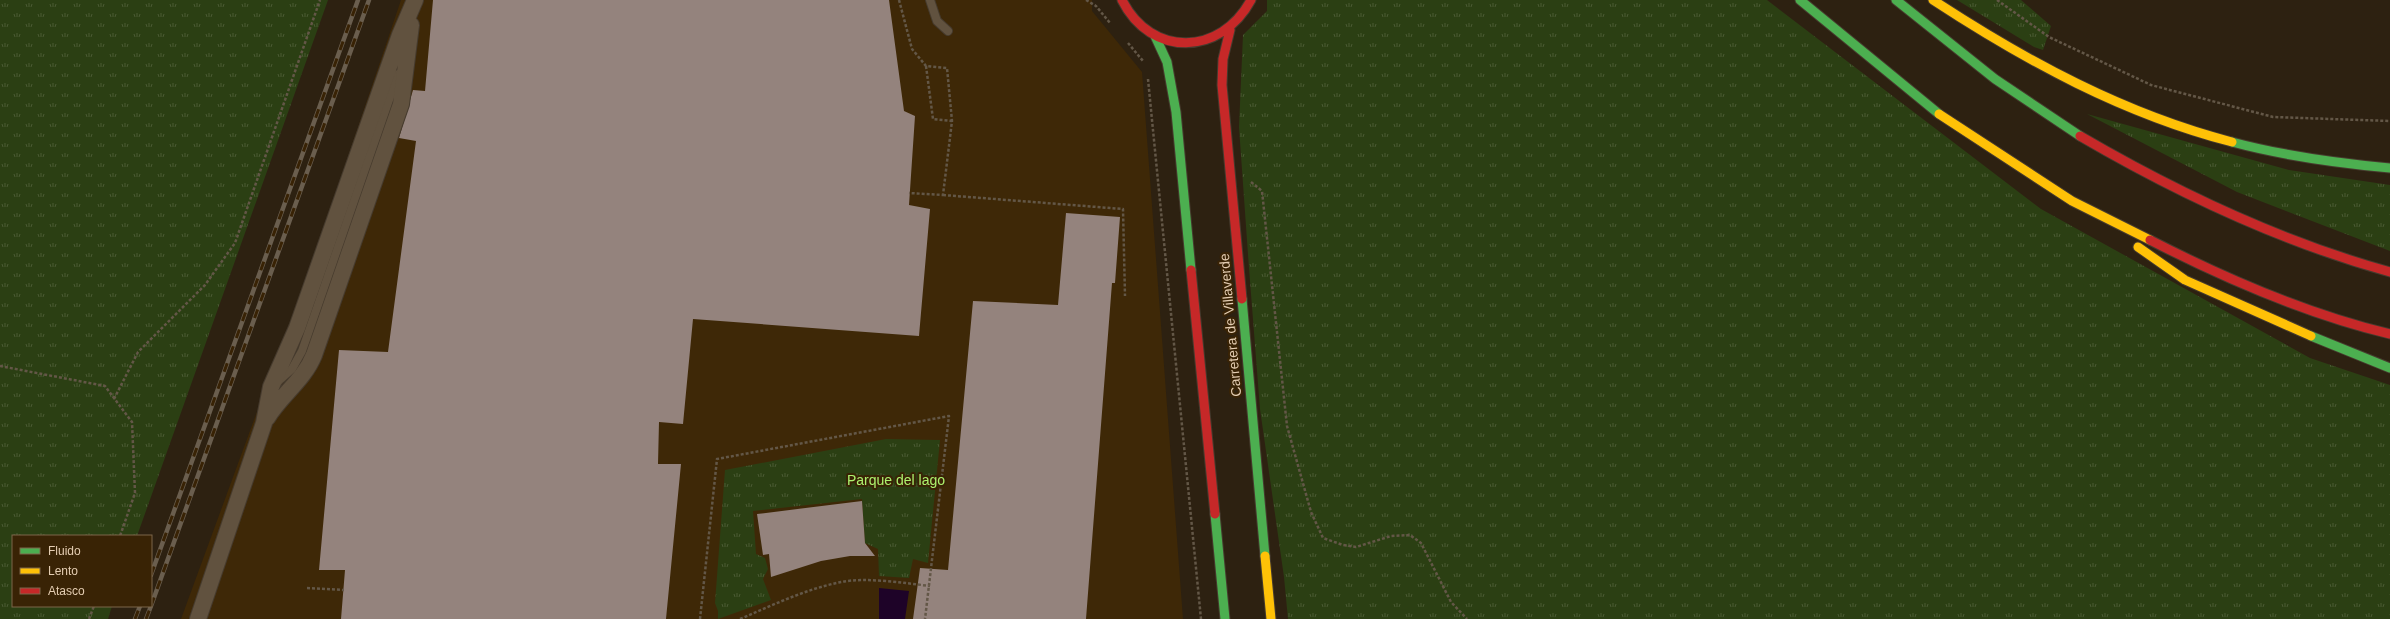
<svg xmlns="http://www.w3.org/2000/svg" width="2390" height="619" font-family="Helvetica,sans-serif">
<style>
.built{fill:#3e2807}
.grass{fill:url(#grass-tufts)}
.water{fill:#1e0328}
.building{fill:#94837d}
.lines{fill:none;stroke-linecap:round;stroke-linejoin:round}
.lane-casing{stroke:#463b2e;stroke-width:10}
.street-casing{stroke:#463b2e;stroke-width:18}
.fast-casing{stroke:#463b2e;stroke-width:11}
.slow-casing{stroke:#463b2e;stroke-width:11}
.jam-casing{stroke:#463b2e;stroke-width:11}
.path{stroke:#635747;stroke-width:2.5;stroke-dasharray:3 2;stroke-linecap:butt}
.lane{stroke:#61523f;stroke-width:8}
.street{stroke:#61523f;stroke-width:16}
.fast{stroke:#4caf50;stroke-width:9}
.slow{stroke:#ffc107;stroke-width:9}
.jam{stroke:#c62828;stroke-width:9}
.rail-casing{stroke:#6a5e4e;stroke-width:4.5}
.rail{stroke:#392305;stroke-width:3;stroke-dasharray:9;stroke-linecap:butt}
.labels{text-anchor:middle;stroke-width:4;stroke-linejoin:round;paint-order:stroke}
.street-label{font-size:14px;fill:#e4cdb2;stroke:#392305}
.park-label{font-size:14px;fill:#acf16e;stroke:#392305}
</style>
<defs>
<pattern id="grass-tufts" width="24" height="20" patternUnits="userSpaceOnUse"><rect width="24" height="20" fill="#2b3f13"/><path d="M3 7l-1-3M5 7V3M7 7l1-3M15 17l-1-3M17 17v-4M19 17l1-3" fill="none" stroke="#4a5a33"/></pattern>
</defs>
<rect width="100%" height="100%" fill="#2d2111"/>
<path class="built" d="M401,0H1092V11L1142,72L1183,619H181L316,251Z"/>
<path class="grass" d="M0,0H328L137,536H13V606H112L108,619H0Z
M1267,0H1767L2041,209L2310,358L2390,385V619H1288L1284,577L1260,409L1249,268L1239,127L1243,35L1267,11Z
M1957,0H2021L2051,26L2043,50L2034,47Z
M2087,114L2289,170L2390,185V251L2237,192Z
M886,439L940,440L928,563L913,559L909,578L879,576L878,549L865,543L862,499L753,511L756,554L765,558L768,569L763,579L771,600L718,619V611L715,603L725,470Z"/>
<path class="water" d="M879,588L909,591L905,619H879Z"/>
<path class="building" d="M433,0H889L904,111L915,116L909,205L930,209L919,336L693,319L683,424L659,422L658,464H681L666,619H341L345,570H319L339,350L388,352L416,141L399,138L413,90L425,91Z
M1066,213L1120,217L1115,283H1112L1086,619H913L920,568L948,570L973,301L1058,305Z
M862,501L865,543L875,556H850L821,561L771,577L769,554L763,555L757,514Z"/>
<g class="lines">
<g class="lane-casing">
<path id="lane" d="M930,0L937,21L948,31
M275,384L292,369L302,351L398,74"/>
</g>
<g class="street-casing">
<path id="street" d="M267,418C281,395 304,380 314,355L401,104L411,25
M198,619L264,423L271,387L297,328L400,35L415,0"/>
</g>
<g class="fast-casing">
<path id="fast" d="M1800,0L1939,114
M1896,0L1995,79L2080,136
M1155,36L1167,62L1176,112L1191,270
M2232,142C2284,156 2336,163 2390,168
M1242,299L1265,556
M2311,336L2390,368
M1215,514L1225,619"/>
</g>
<g class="slow-casing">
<path id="slow" d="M1933,0C2026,61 2124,114 2232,142
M1939,114L2072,201L2150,240
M2138,247L2185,280L2311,336
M1265,556L1271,619"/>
</g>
<g class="jam-casing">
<path id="jam" d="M1122,0C1151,58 1221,56 1251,0
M1230,30L1223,59L1222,85L1242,299
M2080,136C2176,192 2282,242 2390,272
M2150,240C2226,279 2306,314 2390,334
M1191,270L1215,514"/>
</g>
<path class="path" d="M899,0L912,49L926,66L947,68L952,121L943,195L909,193
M1086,0L1096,6L1110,23
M1997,0L2049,37L2151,85L2273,117L2390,121
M1128,43L1143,61
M926,66L933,119L952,121
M1148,79L1201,619
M1251,182L1262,191L1287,426L1311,512L1323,538L1343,545L1356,547L1391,536L1410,535L1421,543L1451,602L1467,619
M943,195L1123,209L1125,296
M0,366L105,386L132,422L135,493L120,536
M114,399L138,352L205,285L235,243L320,0
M307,588L344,590
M89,619L94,606
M700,619L717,459L949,416L925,619
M740,619C773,605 806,589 841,582C866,577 905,583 930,586"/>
<use href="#lane" class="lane"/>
<use href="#street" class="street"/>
<use href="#fast" class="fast"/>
<use href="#slow" class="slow"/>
<use href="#jam" class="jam"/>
<g class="rail-casing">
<path id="rail" d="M151,575L358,0
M151,606L369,0
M135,619L140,606
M146,619L151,606"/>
</g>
<use href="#rail" class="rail"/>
</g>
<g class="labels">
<g class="street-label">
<text transform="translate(1230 325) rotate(-95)" y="5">Carretera de Villaverde</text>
</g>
<g class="park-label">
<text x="896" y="485">Parque del lago</text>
</g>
</g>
<rect x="12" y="535" width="140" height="72" fill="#392305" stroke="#7d674a"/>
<rect x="20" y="548" width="20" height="6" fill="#4caf50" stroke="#7d674a"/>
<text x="48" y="555" font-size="12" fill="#e4cdb2">Fluido</text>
<rect x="20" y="568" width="20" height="6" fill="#ffc107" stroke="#7d674a"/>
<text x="48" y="575" font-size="12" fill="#e4cdb2">Lento</text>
<rect x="20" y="588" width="20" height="6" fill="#c62828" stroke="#7d674a"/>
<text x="48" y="595" font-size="12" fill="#e4cdb2">Atasco</text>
</svg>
